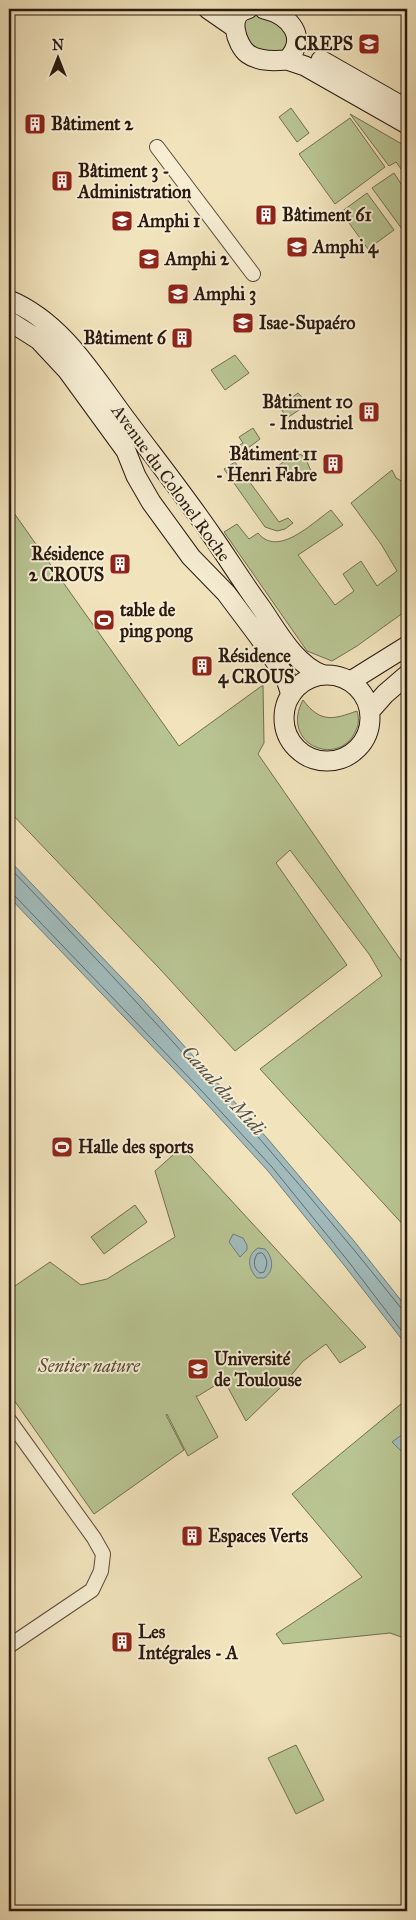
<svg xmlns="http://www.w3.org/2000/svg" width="416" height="1920" font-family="'IM FELL Great Primer',serif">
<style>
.green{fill:#b8c492;stroke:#716f51}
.water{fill:#a1bbbc;stroke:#717b77}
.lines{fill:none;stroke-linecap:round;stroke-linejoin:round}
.shore{stroke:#666a66;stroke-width:1}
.street-casing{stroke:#5c4c3b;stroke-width:16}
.secondary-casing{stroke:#2a1a10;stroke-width:21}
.street{stroke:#f6edd3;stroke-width:14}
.secondary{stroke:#f6edd3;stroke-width:19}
.labels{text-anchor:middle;stroke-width:4;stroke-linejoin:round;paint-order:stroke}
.poi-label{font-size:18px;font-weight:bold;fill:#2a1a10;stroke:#f6edd3;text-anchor:start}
.street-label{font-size:18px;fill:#2a1a10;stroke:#f6edd3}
.park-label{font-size:18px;font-style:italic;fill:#554d37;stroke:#f6edd3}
.water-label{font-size:19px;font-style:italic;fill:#54524c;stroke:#f6edd3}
</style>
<rect width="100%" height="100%" fill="#f1e3bc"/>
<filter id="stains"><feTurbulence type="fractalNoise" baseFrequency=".004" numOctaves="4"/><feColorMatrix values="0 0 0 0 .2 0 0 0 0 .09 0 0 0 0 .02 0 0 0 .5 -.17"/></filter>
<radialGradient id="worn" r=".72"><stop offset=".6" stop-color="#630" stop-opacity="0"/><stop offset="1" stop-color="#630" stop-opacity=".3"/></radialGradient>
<path class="green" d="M251,16C270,13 281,25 290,39L285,53L255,50L241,29L244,21Z
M291,108L309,133L297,142L279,117Z
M350,114L407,147V177L396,162L389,166Z
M350,118L385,167L335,204L299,154Z
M394,173L407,193V226L402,229L372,188Z
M367,193L394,230L368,249L341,212Z
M235,355L249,373L225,390L211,370Z
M298,393L308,404L287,418L279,406Z
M253,428L260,439L235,458L229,452L243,443L239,437Z
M296,452L305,457L311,471L291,483L278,466Z
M235,462L279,522L288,518L293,523L285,529L277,531L265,527L224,469Z
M392,470L396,478L407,484V610L357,646L332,661L307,651L224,532L237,524L249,539L258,533C278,558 312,523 331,510L343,525L298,555L335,605L354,591L343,574L361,561L377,586L397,571L381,544L351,503Z
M9,506L179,746L263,685L264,743L258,754L407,969V1229L260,1069L382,976L369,954L290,850L276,863L347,965L235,1051L159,968L9,811Z
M303,700C321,724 334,719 357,711C359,718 359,724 356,730C340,769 279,745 303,700Z
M182,1147L366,1347L340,1363L326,1344L303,1361L283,1385L246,1421L224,1380L198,1396H196L218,1437L188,1456L167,1414L166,1415L184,1450L94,1514L9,1393V1290L50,1262L81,1285L107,1279L175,1237L155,1171Z
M135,1205L147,1222L104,1254L91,1237Z
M407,1399V1639L390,1633L283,1644L276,1634L362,1577L292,1494Z
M296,1745L324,1800L296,1814L268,1758Z"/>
<path class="water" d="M9,860L141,998L267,1138L354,1241L407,1308V1346L344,1265L268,1171L195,1091L9,897Z
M233,1234L243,1238L247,1245V1250L240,1257L229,1242Z
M258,1248L265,1249C273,1257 275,1271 264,1278H257C248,1269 246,1255 258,1248Z
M407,1431V1457L392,1442Z"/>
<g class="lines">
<path class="shore" d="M9,867C146,1010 278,1153 401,1308L407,1310
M9,894L14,895L199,1088L272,1167L348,1261L407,1338
M262,1253C268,1258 268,1265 264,1272L260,1273C253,1268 253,1261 257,1254Z"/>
<g class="street-casing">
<path id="street" d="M157,147L253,274
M9,1420L94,1538L103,1554L101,1571L92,1590L9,1646"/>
</g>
<g class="secondary-casing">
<path id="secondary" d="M208,9L234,27
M248,9C226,12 236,45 248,54C259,62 275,61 287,60C309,38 290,15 264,9
M287,60L305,66L407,124
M321,60L407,109
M9,300C62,322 92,374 125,418C154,457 185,496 213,537C229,560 243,583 260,606C277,630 294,664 323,675
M9,321L39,340L67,370L126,451L136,476L151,502L191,557L226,593L259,637L285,676L291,695
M284 718a43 43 0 1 1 86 0a43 43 0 1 1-86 0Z
M348,680L354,679L407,646
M370,711L385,694L407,675"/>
</g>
<use href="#street" class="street"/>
<use href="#secondary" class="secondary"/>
</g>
<defs>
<g id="university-square" transform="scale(1.125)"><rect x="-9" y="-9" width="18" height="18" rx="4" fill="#8f2418" stroke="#f6edd3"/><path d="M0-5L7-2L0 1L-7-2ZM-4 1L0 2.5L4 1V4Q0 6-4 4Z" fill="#fff"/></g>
<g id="building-square" transform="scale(1.125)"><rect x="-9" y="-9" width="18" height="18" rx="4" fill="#8f2418" stroke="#f6edd3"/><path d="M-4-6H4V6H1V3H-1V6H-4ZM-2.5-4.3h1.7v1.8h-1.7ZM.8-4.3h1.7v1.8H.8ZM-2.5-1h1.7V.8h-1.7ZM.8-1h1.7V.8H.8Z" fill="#fff"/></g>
<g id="stadium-square" transform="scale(1.125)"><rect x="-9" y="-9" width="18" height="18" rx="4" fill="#8f2418" stroke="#f6edd3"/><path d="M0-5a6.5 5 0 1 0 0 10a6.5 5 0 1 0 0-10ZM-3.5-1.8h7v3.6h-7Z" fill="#fff"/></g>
</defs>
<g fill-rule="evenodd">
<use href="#university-square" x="369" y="44"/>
<use href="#building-square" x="35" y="124"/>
<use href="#building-square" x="62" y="181"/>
<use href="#building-square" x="266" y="215"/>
<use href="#university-square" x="122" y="221"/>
<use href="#university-square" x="297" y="247"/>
<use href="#university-square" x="149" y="259"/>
<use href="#university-square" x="178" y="294"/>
<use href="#university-square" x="243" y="323"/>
<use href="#building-square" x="182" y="338"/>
<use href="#building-square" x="369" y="412"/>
<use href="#building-square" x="333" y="464"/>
<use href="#building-square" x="120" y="564"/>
<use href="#stadium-square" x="104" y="620"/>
<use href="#building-square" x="202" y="666"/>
<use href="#stadium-square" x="62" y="1147"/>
<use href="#university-square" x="198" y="1369"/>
<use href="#building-square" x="192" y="1536"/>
<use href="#building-square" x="122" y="1642"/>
</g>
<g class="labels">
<g class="poi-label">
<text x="353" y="50" text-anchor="end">CREPS</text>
<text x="51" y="130">Bâtiment 2</text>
<text x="78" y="177">Bâtiment 3 -<tspan x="78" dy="21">Administration</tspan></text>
<text x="282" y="221">Bâtiment 61</text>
<text x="138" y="227">Amphi 1</text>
<text x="313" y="253">Amphi 4</text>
<text x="165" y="265">Amphi 2</text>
<text x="194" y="300">Amphi 3</text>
<text x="259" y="329">Isae-Supaéro</text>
<text x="166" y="344" text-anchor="end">Bâtiment 6</text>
<text x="353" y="408" text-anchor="end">Bâtiment 10<tspan x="353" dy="21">- Industriel</tspan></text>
<text x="317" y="460" text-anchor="end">Bâtiment 11<tspan x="317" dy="21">- Henri Fabre</tspan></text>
<text x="104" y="560" text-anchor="end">Résidence<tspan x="104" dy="21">2 CROUS</tspan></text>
<text x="120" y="616">table de<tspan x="120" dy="21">ping pong</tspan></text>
<text x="218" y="662">Résidence<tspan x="218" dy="21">4 CROUS</tspan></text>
<text x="78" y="1153">Halle des sports</text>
<text x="214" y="1365">Université<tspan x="214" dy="21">de Toulouse</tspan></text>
<text x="208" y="1542">Espaces Verts</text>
<text x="138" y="1638">Les<tspan x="138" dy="21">Intégrales - A</tspan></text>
</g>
<g class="street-label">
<text transform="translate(171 483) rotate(54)" y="6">Avenue du Colonel Roche</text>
</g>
<g class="park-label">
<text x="89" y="1372">Sentier nature</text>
</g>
<g class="water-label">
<text transform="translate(224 1090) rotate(48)" y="7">Canal du Midi</text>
</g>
</g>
<rect width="416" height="1920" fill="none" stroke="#f1e3bc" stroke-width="30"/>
<rect x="10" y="10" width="396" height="1900" fill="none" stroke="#2a1a10" stroke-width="2.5"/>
<rect x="15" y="15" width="386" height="1890" fill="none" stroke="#2a1a10"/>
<g transform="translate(58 58)" stroke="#f6edd3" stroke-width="4" paint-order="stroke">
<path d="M0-4L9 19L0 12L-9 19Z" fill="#2a1a10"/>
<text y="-8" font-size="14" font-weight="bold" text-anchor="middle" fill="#2a1a10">N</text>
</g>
<rect width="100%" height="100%" filter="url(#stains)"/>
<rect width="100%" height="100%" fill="url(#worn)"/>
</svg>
